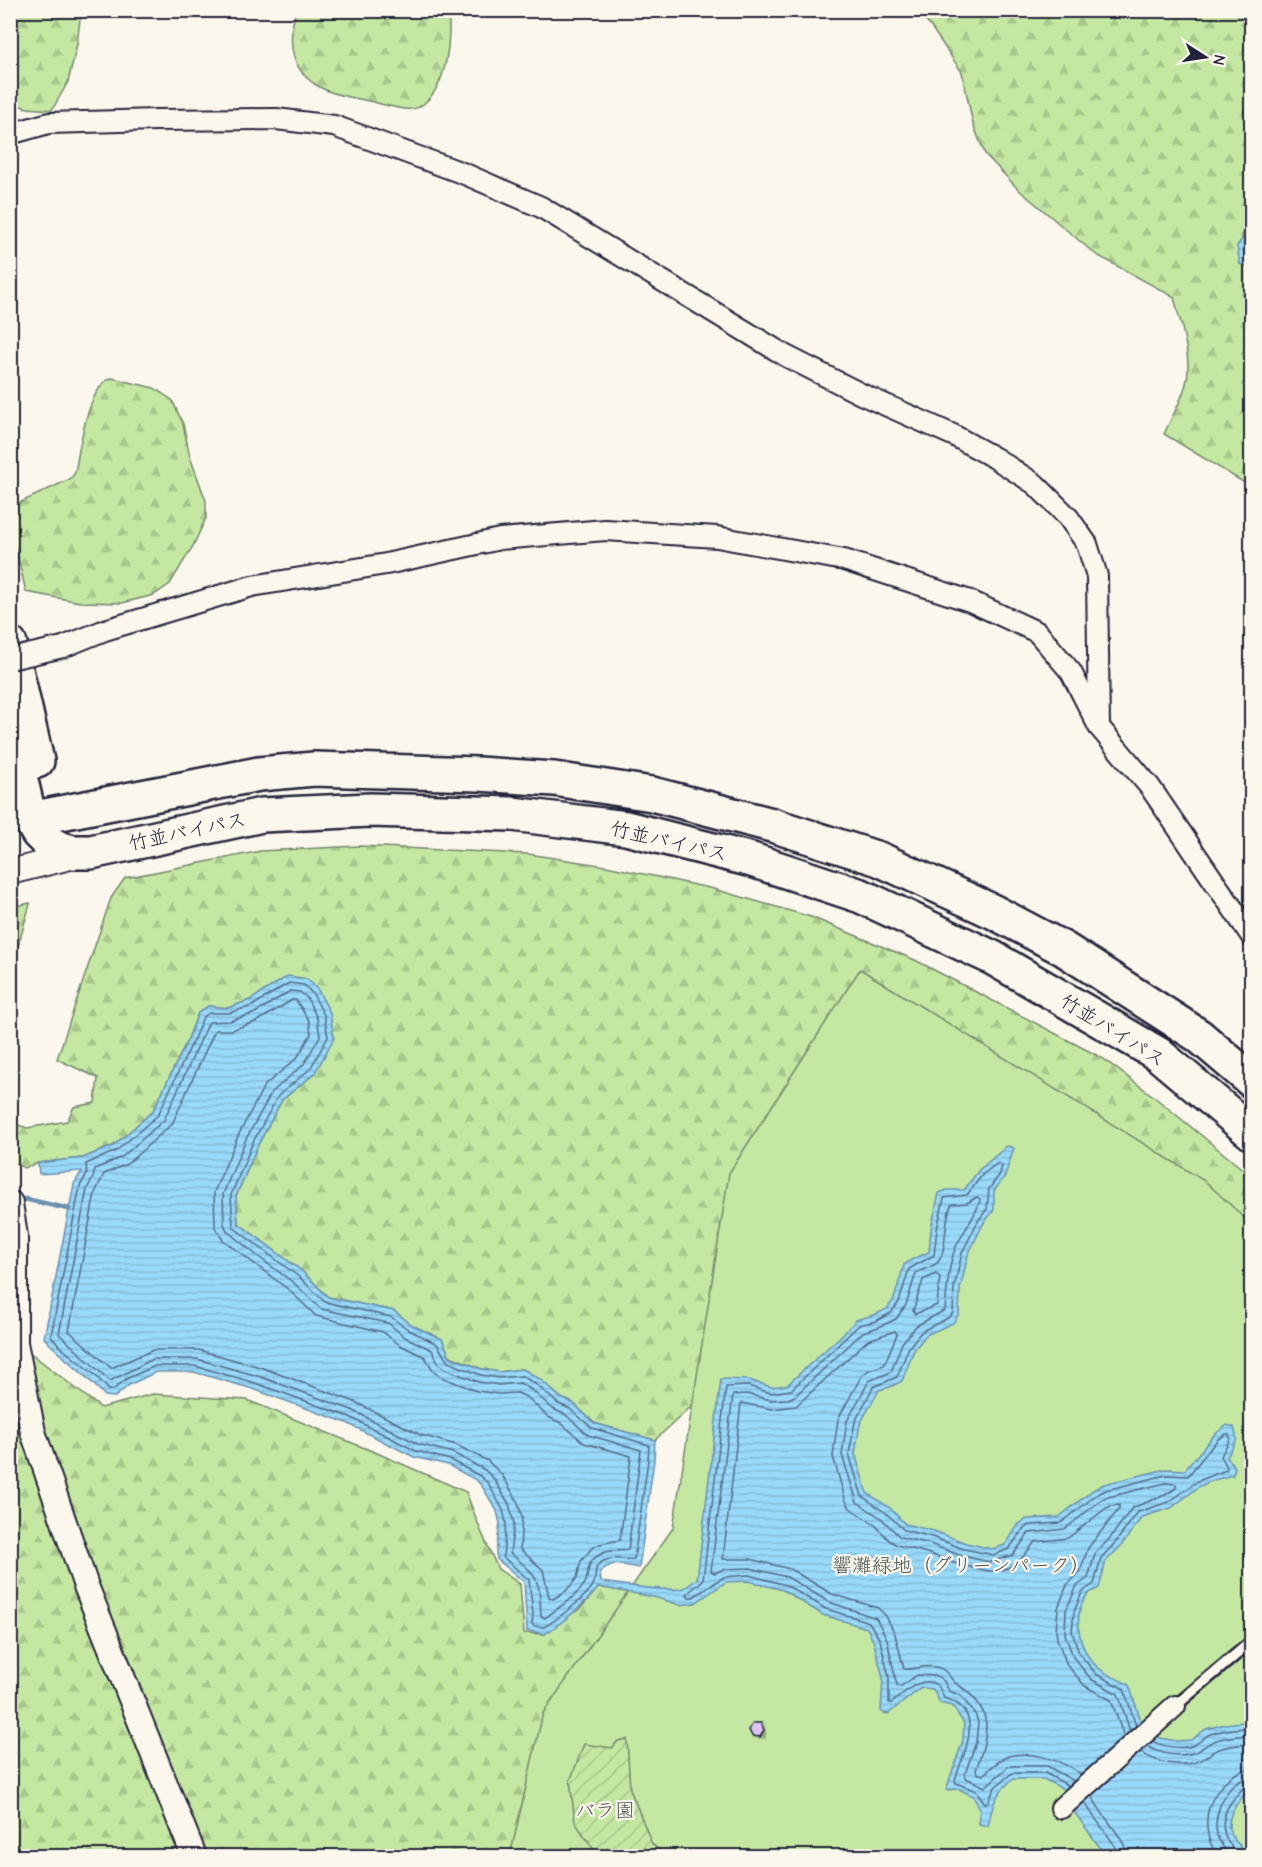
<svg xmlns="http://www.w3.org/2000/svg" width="1262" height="1867" font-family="'Comic Neue','Klee One',sans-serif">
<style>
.forest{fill:url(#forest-firs);stroke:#73856e;stroke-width:1.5}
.park{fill:#c4e8a2;stroke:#73856e;stroke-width:1.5}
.garden{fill:url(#garden-furrows);stroke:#73856e;stroke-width:1.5}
.water{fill:url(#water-rules);stroke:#6990ae;stroke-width:1.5}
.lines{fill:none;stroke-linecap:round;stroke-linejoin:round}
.shore{stroke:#526b87;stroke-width:1.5}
.stream{stroke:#6990ae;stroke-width:5}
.building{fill:#dcc3f3;stroke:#22223b;stroke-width:1.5;filter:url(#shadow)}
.service-casing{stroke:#22223b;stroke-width:15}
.minor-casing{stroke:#22223b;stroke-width:24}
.tertiary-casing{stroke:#22223b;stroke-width:28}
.trunk-casing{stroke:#22223b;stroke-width:38}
.service{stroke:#fbf7ec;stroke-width:10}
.minor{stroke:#fbf7ec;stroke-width:20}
.tertiary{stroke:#fbf7ec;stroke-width:24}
.trunk{stroke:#fbf7ec;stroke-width:33}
.minor-bridge-casing{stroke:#22223b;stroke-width:24;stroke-linecap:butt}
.minor-bridge{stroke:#fbf7ec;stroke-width:20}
.labels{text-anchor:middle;stroke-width:4.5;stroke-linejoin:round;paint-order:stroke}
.street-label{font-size:20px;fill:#22223b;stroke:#fbf7ec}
.park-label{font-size:20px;fill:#4a5455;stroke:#fbf7ec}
</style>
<defs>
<pattern id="forest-firs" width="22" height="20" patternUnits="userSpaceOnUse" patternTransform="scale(1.5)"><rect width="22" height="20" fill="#c4e8a2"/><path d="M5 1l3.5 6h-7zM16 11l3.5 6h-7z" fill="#a8c78c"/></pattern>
<pattern id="garden-furrows" width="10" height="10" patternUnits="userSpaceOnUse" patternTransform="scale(1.5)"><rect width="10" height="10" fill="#c4e8a2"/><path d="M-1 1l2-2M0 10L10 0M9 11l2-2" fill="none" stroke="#a8c78c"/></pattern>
<pattern id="water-rules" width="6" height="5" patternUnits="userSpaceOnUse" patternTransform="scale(1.5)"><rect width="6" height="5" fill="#99d9fa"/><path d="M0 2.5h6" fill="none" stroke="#84bad7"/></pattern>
<filter id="shadow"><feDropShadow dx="6" dy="4" stdDeviation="3" flood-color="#0004"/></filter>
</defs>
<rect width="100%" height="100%" fill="#fbf7ec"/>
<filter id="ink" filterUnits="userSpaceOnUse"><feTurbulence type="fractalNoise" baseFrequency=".0167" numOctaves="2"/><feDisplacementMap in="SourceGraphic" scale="12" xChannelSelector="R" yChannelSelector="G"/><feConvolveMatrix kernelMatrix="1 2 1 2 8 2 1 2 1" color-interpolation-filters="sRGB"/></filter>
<g filter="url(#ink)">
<path class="forest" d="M11,10L81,11L77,44L68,82L52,110L27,108L11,102Z
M448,11C451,39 448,86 422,105C411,114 390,106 377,103C362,99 343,97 328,91C291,76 286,44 296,11Z
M917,11H1251V227L1242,236L1240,264L1251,267V487L1164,434C1172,417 1187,391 1188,372C1189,348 1180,321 1174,297L1095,254L1018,189L985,154L973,124L962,72L931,27Z
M112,378L154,388L172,400L183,424L190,457L206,501V518L193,546L170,584L154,595L122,603L80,602L26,592L11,528V507L70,479L75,473C79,451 88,384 112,378Z
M360,846L528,854L606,866L714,889L811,917L915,960L1102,1058L1152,1095L1251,1176V1721L721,1379L655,1440L594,1423L573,1403L561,1398L541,1380L523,1369L499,1372L482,1369L450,1356L442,1339L412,1325L394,1311L328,1297L303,1272L238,1223L236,1196L258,1145L282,1100L315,1073L268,990L250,1000L228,1008L208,1006L198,1013L188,1039L153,1111L113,1146L83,1158L38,1163L24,1168L11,1161L10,1122L27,1128L67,1121L74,1107L95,1103L98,1078L57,1059L111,898L125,878L261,851Z
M30,903V904L11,971V907Z
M10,1337L101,1408L153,1394L247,1400L377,1453L466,1492L481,1531L498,1569L520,1584L524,1633L545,1634L570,1614L579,1610L599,1587L654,1597L598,1856H11Z"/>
<path class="park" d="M860,969L1206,1182L1251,1224V1856H510L543,1713L673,1528L729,1173Z"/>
<path class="garden" d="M627,1739L630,1789L652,1844L667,1856H598L575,1822L570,1781L584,1744L612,1748L618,1741Z"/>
<path class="water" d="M1251,227V267L1240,264L1237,246Z
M288,976L307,979L318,990L330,1013L334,1038L315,1073L282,1100L258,1145L236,1196L238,1223L303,1272L328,1297L394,1311L412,1325L442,1339L450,1357L482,1369L499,1372L523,1369L541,1380L561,1398L573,1403L594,1423L655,1440L654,1460L639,1568C623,1565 612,1560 600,1572L601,1582C619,1584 669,1593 684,1588C688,1586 693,1582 697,1579L721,1379L749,1380L771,1387L787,1385L844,1333L856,1320L874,1315L887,1309L894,1299L904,1265L911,1260L929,1252L931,1229L939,1193L947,1190H964L979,1170L1007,1146L1014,1148L1005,1176L994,1191V1210L983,1224L968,1255L960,1289L959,1314L953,1323L926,1335L914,1350L902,1381L890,1387L879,1390L860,1424L855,1454L867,1493L890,1508L905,1524L934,1531L966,1543L992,1549L1005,1545L1019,1524L1027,1519L1059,1517L1093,1490L1104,1484L1166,1469L1185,1470L1214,1435L1227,1425L1234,1427L1237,1439L1227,1457L1235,1467L1233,1475L1214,1480L1200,1486L1171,1508L1142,1517L1121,1546L1106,1561L1099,1588C1096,1590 1090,1592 1087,1595C1071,1617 1079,1653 1100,1669C1108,1676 1120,1679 1129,1685L1142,1724L1160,1738L1177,1741L1191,1740L1206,1729L1225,1724L1251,1721V1790C1238,1799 1224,1818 1231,1835C1233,1839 1238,1843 1240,1846L1239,1856H1106L1075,1813L1065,1790L1044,1779H1013C995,1794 993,1803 988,1826L979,1824L980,1809L973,1796L959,1789L946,1790L963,1740L964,1723L952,1706L940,1703L933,1689L921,1688L888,1714L881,1712L883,1678L874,1643L867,1628L823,1615L783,1590L748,1581L726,1582L695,1603L680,1605L654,1597L599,1587C583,1606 566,1620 545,1634L527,1631L524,1582L497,1559L496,1552L500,1523L497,1511L482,1486L476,1480L448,1465L414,1457L347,1423L253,1389L194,1372H156L129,1385L115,1397L105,1396C86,1375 63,1358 44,1338L74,1184L82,1171L39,1174L38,1163L83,1158L113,1146L153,1111L188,1039L198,1013L208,1006L228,1008L250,1000Z"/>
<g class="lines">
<path class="shore" d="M289,983L304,985L313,994L324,1015L328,1037L310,1069L278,1096L253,1142L231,1195L233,1227L299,1277L325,1302L391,1317L409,1330L437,1344L448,1362L481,1375L499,1378L522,1376L537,1385L557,1403L570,1409L592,1428L649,1445L648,1460L634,1559C625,1561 615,1556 606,1560C592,1565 597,1574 594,1583C590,1595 555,1621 544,1627L534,1626L532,1624L533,1613L529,1580L503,1557L506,1523L503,1510L488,1483L480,1476L450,1460L416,1451L350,1417L255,1383L195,1366H155L126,1379L113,1390H109L95,1375L64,1350L51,1336L80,1186L87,1174L86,1164L116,1151L158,1115L193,1041L203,1017L209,1013H229L252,1006Z
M290,991L300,992L307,998L317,1018L320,1036L304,1064L272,1092L246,1139L223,1194L224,1224L227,1231L260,1258L294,1283L321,1309L388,1323L405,1337L432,1350L439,1364L445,1369L479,1382L499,1385L520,1383L533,1391L553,1409L566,1415L588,1435L641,1450L628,1550C620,1552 609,1549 601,1554C585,1562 590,1570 586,1581C581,1594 556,1609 545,1618L541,1616C539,1577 539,1577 510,1553L514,1523L509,1504L494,1479L485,1470L453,1453L418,1444L352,1410L258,1376L197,1359H153L110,1381L59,1334L87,1189L93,1178L95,1169L122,1157L164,1120L209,1022L230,1021L255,1013Z
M292,1000H296L309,1021L311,1034L297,1058L264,1086L238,1136L214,1192L215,1227L223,1240L289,1290L316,1316L383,1332L400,1345L425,1357L433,1370L441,1377L477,1391L498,1394L518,1393L528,1398L548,1417L561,1423L584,1443L631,1456L620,1540L600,1544L592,1548L581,1561L577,1578L566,1591L553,1599L549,1597L543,1570L520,1549L522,1517L517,1500L502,1475L488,1461L456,1445L421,1435L355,1402L260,1367L199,1350H153L111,1368L69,1331L95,1193L104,1174L127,1164L172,1124L215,1030H232L258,1021Z
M936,1274L940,1277L937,1305L915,1314L913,1311L923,1280Z
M1153,1741C1162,1747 1183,1750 1194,1745C1200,1742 1204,1737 1210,1734C1223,1729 1238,1729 1252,1727
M1148,1746C1159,1755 1184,1758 1198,1751C1203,1748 1208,1743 1214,1741C1226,1736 1239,1736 1252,1735
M1141,1752C1155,1763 1181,1768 1199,1761C1206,1758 1212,1751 1219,1749C1230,1745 1240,1745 1252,1744
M1081,1775C1064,1760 1027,1749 1006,1757C997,1761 990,1769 983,1775L977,1773L976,1770C989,1731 995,1709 957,1684C949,1679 948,1669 936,1667C922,1665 914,1670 904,1669L895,1634L886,1616L878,1608L832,1594L790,1569L750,1559H723L741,1403L772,1409L796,1406L868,1340L895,1331L897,1334L884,1365L869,1370L862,1375L838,1419L833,1456L845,1499L850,1508L875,1525L889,1540L897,1545L927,1553L960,1565L989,1571H999L1017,1564L1035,1542L1068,1538L1105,1509L1111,1506L1119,1505V1509L1088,1548L1080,1572L1067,1585L1058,1608L1056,1630L1057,1639L1067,1665L1085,1686L1111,1700L1124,1737
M1074,1781L1047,1766H1009L985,1787L966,1778L965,1774L976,1742L978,1722L975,1714L961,1696L949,1691L944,1681L937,1676L917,1675L900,1687L897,1686L887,1639L876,1618L829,1602L787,1577L750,1568L724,1569L715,1573L711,1571L733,1395L747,1394L771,1400L788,1399L795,1396L863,1332L879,1327L896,1319L906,1305L916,1273C922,1269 931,1268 937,1263C948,1253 943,1218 952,1204L967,1203L977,1197L980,1199C980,1210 960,1236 955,1249C948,1268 947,1290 945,1310L916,1326L902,1343L891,1372L869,1381L847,1421L842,1455L857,1502L881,1518L900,1537L930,1544L962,1556L990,1562L1013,1555L1029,1533L1065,1529L1100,1501L1108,1497L1166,1483L1176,1484V1488L1165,1495L1132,1508L1111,1537L1095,1554L1088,1578L1077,1586L1066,1610L1065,1634L1073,1657L1091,1679L1118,1694L1130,1731
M1069,1786L1045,1773H1012L995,1787L988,1802L985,1803L976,1791L956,1783L955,1780C964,1751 987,1710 944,1698C942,1694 940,1687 937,1685C921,1674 903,1694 892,1703H889V1677L880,1640L869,1622L826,1609L786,1585L749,1575L724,1577L693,1597H689L687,1594L703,1580L726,1387L748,1386L771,1393L791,1390L859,1325L876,1321L891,1313L899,1302L909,1269L934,1255L937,1229L944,1198L967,1195L983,1174L998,1163L1002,1166L1000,1174L989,1189L987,1209L978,1221L962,1253L954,1288L953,1313L948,1318L922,1331L909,1347L897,1377L873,1387L855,1422L849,1454L862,1496L886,1513L904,1530L932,1537L964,1549L994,1555L1009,1549L1024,1528L1029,1525L1061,1523L1096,1495L1106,1490L1166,1475L1188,1476L1218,1439L1226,1434H1229L1230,1439L1221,1456L1227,1467L1226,1470L1198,1481L1169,1502L1138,1512L1116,1542L1101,1558L1094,1584L1082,1592L1074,1612L1072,1631L1079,1653L1096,1674L1124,1689L1136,1726
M1092,1796C1100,1815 1126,1838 1127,1856
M1085,1802C1092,1818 1117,1842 1118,1856
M1217,1856C1216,1851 1213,1849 1211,1844C1208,1838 1207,1831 1207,1825C1205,1801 1227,1770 1252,1769
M1226,1856C1226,1847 1219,1843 1217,1835C1213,1813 1226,1779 1252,1778
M1233,1856C1234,1844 1228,1845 1225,1835C1220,1820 1226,1807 1236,1796C1241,1790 1244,1786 1252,1785"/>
<path class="stream" d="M25,1199L69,1209"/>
</g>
<path class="building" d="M753,1723H761L764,1730L760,1737L752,1736L749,1730Z"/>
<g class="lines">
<g class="service-casing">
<path id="service" d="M1175,1706L1252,1641"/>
</g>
<g class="minor-casing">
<path id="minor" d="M10,134L49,123L156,120L276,119L334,126L465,174L541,207L786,356L861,394L953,435L995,458L1035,484L1068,517L1087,544L1097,576L1099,727
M63,647L105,630L252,586L386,564L500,539L605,530L717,537L844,560L970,601L1037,632L1071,672L1099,727L1150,787L1252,937
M1061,1808L1175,1706"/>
</g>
<g class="tertiary-casing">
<path id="tertiary" d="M10,872L82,854
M10,1203L15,1236V1343L33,1432L86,1586L194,1856"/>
</g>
<g class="trunk-casing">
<path id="trunk" d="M10,644L37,761
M10,734L30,819L38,833L47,842L59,848L73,852H91L262,815L370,810L512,814L626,828L752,860L861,896L993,958L1158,1054L1252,1133
M30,819L259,774L314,769L478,774L554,779L652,794L772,825L879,859L994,912L1064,949L1199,1036L1252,1081"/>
</g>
<use href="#service" class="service"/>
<use href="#minor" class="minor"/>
<use href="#tertiary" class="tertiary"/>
<use href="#trunk" class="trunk"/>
<g class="minor-bridge-casing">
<path id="minor-bridge" d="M10,659L63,647"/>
</g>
<use href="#minor-bridge" class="minor-bridge"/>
</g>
</g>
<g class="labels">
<g class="street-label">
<text transform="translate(187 831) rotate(-12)" y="7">竹並バイパス</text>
<text transform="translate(669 841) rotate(13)" y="7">竹並バイパス</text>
<text transform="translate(1113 1030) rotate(32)" y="7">竹並バイパス</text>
</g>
<g class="park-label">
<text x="961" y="1572">響灘緑地（グリーンパーク）</text>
<text x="605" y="1817">バラ園</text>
</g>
</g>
<rect width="1262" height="1867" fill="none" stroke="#fbf7ec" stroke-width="36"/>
<rect x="18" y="18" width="1226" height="1831" fill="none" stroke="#22223b" stroke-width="2" filter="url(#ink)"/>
<g transform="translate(1205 57) rotate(102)" stroke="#fbf7ec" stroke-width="4.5" paint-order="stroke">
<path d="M0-4.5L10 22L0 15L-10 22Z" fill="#22223b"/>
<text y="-9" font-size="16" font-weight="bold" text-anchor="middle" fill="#22223b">N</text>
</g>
</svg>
